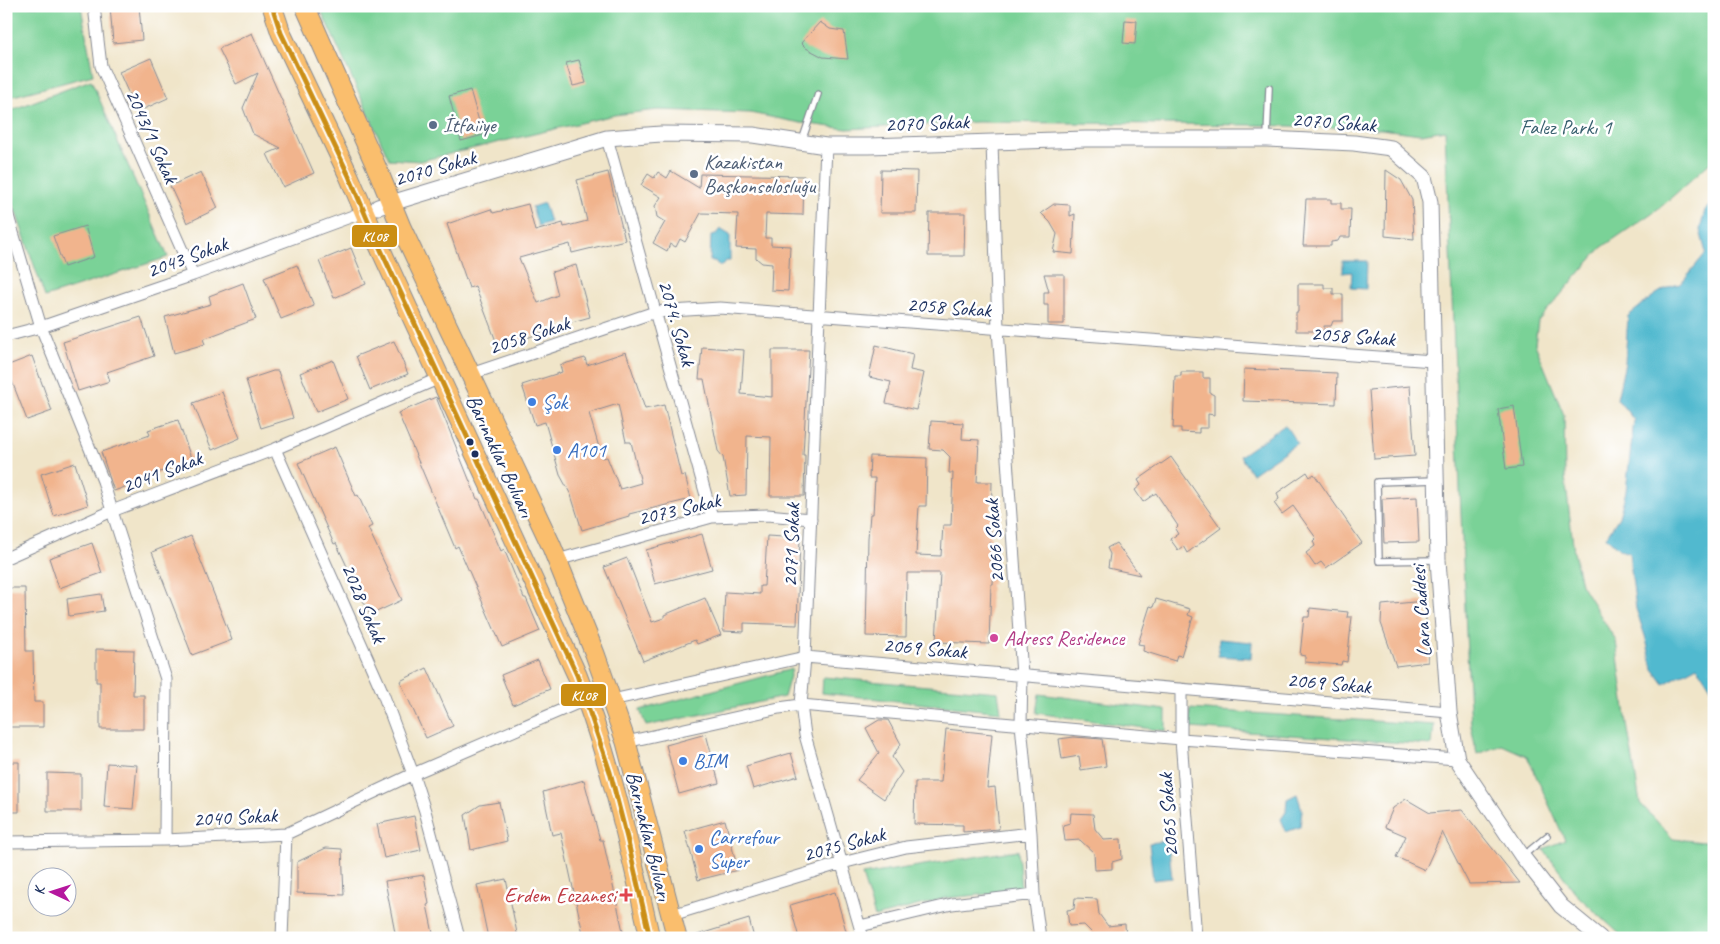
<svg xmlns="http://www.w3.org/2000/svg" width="1720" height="944" font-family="Caveat,sans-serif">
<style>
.green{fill:#7ad297;stroke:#4a807a}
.water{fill:#51b9cf;stroke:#367496}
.building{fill:#f1b48d;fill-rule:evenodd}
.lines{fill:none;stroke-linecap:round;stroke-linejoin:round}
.service-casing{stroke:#868a94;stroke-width:8}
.minor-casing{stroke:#868a94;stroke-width:13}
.tertiary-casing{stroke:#868a94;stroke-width:17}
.primary-casing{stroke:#868a94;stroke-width:21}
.service{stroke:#fff;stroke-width:5.5}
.minor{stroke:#fff;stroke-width:11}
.tertiary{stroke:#fff;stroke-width:15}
.primary{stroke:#fabe6d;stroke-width:19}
.bus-1-casing{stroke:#fff;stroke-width:9}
.bus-1{stroke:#cb8e13;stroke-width:5}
.service-dot{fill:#5c6f8a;stroke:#fff;stroke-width:2}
.shop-dot{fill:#3f7fe0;stroke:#fff;stroke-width:2}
.bus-dot{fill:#1b2f5e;stroke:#fff;stroke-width:2}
.hotel-dot{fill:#d1479c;stroke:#fff;stroke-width:2}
.health-dot{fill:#e0444e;stroke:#fff;stroke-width:2}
.labels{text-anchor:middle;stroke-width:5;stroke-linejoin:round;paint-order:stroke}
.street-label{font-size:21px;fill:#1b2f5e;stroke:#fff}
.service-label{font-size:21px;fill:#4e5e75;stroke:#fff;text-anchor:start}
.park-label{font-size:21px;fill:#38606f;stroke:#fff}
.shop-label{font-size:21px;fill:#366cbe;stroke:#fff;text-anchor:start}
.hotel-label{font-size:21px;fill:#b23c85;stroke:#fff;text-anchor:start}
.health-label{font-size:21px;fill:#be3a42;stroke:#fff;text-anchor:end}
.line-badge{stroke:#fff;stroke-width:2}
.badge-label{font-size:14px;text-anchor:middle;font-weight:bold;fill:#fff}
</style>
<rect width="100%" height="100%" fill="#fff"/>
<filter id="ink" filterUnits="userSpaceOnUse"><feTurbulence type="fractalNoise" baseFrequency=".02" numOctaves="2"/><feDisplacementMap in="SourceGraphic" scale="10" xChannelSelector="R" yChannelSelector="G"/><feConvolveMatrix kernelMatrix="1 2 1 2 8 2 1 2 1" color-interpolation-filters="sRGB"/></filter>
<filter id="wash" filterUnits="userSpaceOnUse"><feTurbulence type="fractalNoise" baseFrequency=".0096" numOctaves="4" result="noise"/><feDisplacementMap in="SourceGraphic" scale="20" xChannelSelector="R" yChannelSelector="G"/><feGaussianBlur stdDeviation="1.12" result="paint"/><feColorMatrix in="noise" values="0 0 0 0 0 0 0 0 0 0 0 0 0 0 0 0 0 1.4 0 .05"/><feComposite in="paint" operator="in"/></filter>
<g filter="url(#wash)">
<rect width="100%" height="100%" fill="#f0e5c9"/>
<path class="green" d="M6,6H81L93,75L6,98Z
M319,6H1714V159L1662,206L1601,248L1538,321L1535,344L1564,415L1565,477L1574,552L1581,584L1616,641L1627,724L1640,803L1673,839L1714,843V938H1624L1578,896L1543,849L1565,840L1527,756L1502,745L1477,754L1471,726L1466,634L1445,130L1421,134L1381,129L1256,125L977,122L847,129L801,123L750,113L658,110L614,115L420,161L389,159Z
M91,80L168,257L45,297L6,183V112Z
M792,669L784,697L646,726L640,710Z
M823,677L998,692L1001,712L822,693Z
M1039,694L1166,710V731L1036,713Z
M1190,709L1434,725L1432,745L1190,728Z
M1018,850L1021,891L946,898L875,917L862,875Z"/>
<path class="water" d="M1714,202V693L1697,666L1664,684L1653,669L1646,639L1636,609L1629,553L1620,550L1606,537L1619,517L1626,491L1634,420L1617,399L1625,363L1628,316C1643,305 1660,287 1680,284L1706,253L1700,230L1705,210Z
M544,203L550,222L538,226L532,207Z
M720,229L730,235V261H726L723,265L719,266L715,261H710L711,235L716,234Z
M1343,261H1367L1366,289L1351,288L1352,272L1343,273Z
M1285,425L1297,443L1252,474L1240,456Z
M1219,639L1252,642L1251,658L1218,656Z
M1297,794L1302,810L1300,827L1286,832L1281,819L1286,812L1287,799Z
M1168,841L1172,878L1153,880L1149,843Z"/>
<g id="blocks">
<path class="building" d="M110,6H139L142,40L113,43Z
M1125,20L1137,21L1135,44L1123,43Z
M820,22L830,29L844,31L848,59L823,57L806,48L801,43Z
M252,33L314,173L283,187L267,154L281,148L253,134L243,108L258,73L236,84L219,49Z
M151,58L168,98L137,112L119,72Z
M579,60L586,83L573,86L566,63Z
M470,90L483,135L461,141L449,96Z
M881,170L917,171L916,213H880Z
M1386,170L1401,180L1412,200L1414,239L1385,236Z
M671,171L699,188L700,174L804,176L803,215L766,214L765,238H771V245L790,246L788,291L771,290L772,264L762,263L756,258V249L736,248L738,214L701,213L685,242L680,239L676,247L670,244L667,251L653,243L665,222L657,217L655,206L661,197L641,185L648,174L654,178L658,172L667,178Z
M201,172L218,208L187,223L170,186Z
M608,172L625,240L572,253L570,244L519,258L538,303L558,295L552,272L576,265L590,317L550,328V329L499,349L475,286L469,288L447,224L491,209L493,213L528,204L535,231L563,223L564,227L587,221L577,180Z
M1306,199H1331V203H1341V209H1351L1350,237H1340L1338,241L1331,242V246H1303Z
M1054,204L1070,205V216L1075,214L1073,254L1053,252L1057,234L1050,222L1041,213Z
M929,213H965L964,256H928Z
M85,226L94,257L64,267L53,236Z
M351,248L366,284L334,298L319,261Z
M297,265L314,306L281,319L264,278Z
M1044,274H1064V324H1048V305H1044V292H1049Z
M243,283L256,319L203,339L205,344L174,353L165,317L211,304L209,296Z
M1298,284H1324V288H1333V294H1343V321H1333L1331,326H1324V331H1296V312H1298Z
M141,317L154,356L107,372L110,381L78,391L63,342Z
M394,341L408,374L370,390L356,356Z
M876,345L913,354L910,370L924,373L916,410L886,403L891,382L869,377Z
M702,347L744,350L741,394L772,397V350H809L803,455H805L804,496H770L771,437L747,436L746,495L730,496L723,457L718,451L704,379H699Z
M626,352L645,409L664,405L681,476L685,475L691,499L629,514V516L582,530L571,495L560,475L545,422L535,425L522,385L562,372L560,365L585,358L587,365ZM618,404L626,442H631L641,483L620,489L607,457L602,458L589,413Z
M32,356L52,411L27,420L6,366Z
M333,360L348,399L316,412L300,373Z
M1244,369L1337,373L1336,404L1243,401Z
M273,371H278L293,418L261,428L246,380Z
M1181,372H1203V378H1210V393L1214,395V415L1208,414V428H1199V433L1181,432V428H1173L1175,376H1181Z
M1410,386L1415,456L1374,459L1369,390Z
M222,392L240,438L212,450L193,403Z
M436,397L477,499H479L501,551L504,549L524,598H526L540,631L502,647L458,546L455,548L398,413Z
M1514,406L1522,467L1506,469L1498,409Z
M178,420L192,461L146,477L147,479L114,491L101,452L150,435L148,430Z
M931,421L963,423L962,439L979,440L977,482H992L990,562H994L993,584H991L989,644L936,642L940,573H907L906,637L866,636L868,538L870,514H873L875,478H869L870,456L927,458L926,506H919L916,555L941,556L943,525H951L953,473H949L950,457L943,450L929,449Z
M335,447L356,496L358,495L372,526L368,528L402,600L370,615L336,543L334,544L298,463Z
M1171,457L1221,528L1187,553L1183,546L1178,550L1170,539L1178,534L1175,529L1178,526L1156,493L1143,502L1135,490L1141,485L1138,480Z
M75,463L88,505L54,516L41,474Z
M1307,472L1310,477L1314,474L1362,543L1326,568L1321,562L1315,566L1306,553L1315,546L1313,541L1316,538L1293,506L1282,514L1274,503L1279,499L1277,493Z
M1417,497L1419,542L1384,543L1382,499Z
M702,534L712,569L655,584L646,550Z
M191,536L232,640L192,655L152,552Z
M767,536L800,538L797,625L744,623V632L723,631L725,592L760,594V586H764Z
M92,543L102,573L59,588L49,558Z
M1116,543L1140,575L1108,568L1110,554L1107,548Z
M627,558L652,622L664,618V615L705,598L721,635L697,644L695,640L643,661L604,567Z
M6,588H25L26,651H33L34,702H43V727H6Z
M101,594L104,611L69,616L67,599Z
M1156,599L1190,609L1188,615L1193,617L1181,656L1177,655L1175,661L1143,651L1144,645L1138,644L1150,606L1153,607Z
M1425,601L1428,662L1396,666L1381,623L1382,605Z
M1310,608L1348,612L1347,617H1352L1347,662L1342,661L1341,665L1305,662V656L1300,655L1304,617H1309Z
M96,649L134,650L133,695H144V729H100V682H96Z
M538,660L550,689L513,705L501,675Z
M427,668L453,726L426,738L400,681Z
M879,720H888L901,744L892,757L902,772L884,799L857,780L879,753L866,728Z
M946,729L992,734L987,788L995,787L999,829L963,832V825L914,824L915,782H941Z
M706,734L719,783L679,794L666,745Z
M1074,737L1102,739L1106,766L1081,770L1079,756L1062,759L1059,739Z
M791,753L798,776L753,789L746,766Z
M6,762H19V812H6Z
M107,763L137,765L133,809L104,807Z
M47,773L81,774V811H47Z
M584,780L600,840H603L624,936L616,938H584L561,833L552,835L543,792Z
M1406,799L1430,813L1462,810L1520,883L1469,884L1442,832L1425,870L1396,857L1406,836L1385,827L1393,808Z
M499,802L507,841L471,850L465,815L480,805Z
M1071,813L1093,814L1095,829L1104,840L1121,839L1122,859L1112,862V869L1095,870L1094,853L1080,840L1065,841L1063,825L1070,823Z
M414,816L421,850L384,858L377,824Z
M725,820L738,870L698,880L685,831Z
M326,848L342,849L344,895L297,893V862Z
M424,875L429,904L427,905L434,938H396L385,881Z
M506,879L518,938H488L477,885Z
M835,892L848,938H799L790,905Z
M1075,898L1097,899L1099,914L1108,926L1125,924L1126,938H1097L1084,925L1069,926L1067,910L1074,909Z
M749,919L754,938H697V935Z"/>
</g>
</g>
<g filter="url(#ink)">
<use href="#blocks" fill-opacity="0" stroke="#868a94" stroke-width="1"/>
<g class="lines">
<g class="service-casing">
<path id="service" d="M1267,137L1269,88
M802,141L818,94
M1436,480L1377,482L1379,561L1437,560
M1524,855L1547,836"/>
</g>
<g class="minor-casing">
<path id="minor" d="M94,6L101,66L193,275
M607,138L712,517
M992,142L998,329L1022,675L1021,724L1031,833L1034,894L1040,938
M826,146L805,657L801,705L805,735L863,938
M6,209L41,327L103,481L112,511L275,449L440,378
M6,336L41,327L193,275L369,210
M471,374L655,312L720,308L1433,361
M275,449L382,691L413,774L587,699
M6,558L112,511L166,679L165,840
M557,560L712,517L767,515L811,519
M1181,689V739L1196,938
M612,700L805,657L1449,712
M626,742L779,708L801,705L1181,739L1457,759
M6,842L165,840L286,834L413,774L425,811L459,938
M672,915L842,863L906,847L1031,833
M860,926L952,904L1034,894
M282,938L286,834"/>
</g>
<g class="tertiary-casing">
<path id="tertiary" d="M378,207L607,138L661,134L753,135L826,146H869L1085,139H1267L1354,143L1391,148L1424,177L1430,202L1438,560L1449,712L1457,759L1522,856L1561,906L1600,938"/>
</g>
<g class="primary-casing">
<path id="primary" d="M272,6L281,33L349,176L375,237L577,675C611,760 630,849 650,938
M305,6L379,173L401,227L551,545L595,654L626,742L677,938"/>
</g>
<use href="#service" class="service"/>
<use href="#minor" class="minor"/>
<use href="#tertiary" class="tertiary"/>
<use href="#primary" class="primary"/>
<g class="bus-1-casing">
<path id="bus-1" d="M272,6L281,33L349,176L375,237L577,675L610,772L627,838L650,938"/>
</g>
<use href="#bus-1" class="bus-1"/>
</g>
</g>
<g class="service-dot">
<circle cx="433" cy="125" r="5"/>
<circle cx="694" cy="174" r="5"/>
</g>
<g class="shop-dot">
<circle cx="532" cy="402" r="5"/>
<circle cx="557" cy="450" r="5"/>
<circle cx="683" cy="761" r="5"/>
<circle cx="699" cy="849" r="5"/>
</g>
<g class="bus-dot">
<circle cx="470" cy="442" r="4.5"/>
<circle cx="475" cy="454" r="4.5"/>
</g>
<circle class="hotel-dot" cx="994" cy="638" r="5"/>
<path class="health-dot" d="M623.5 887.5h5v5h5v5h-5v5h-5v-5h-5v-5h5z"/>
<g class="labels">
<g class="street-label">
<text transform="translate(1334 122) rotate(4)" y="7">2070 Sokak</text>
<text transform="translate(927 123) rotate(-2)" y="7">2070 Sokak</text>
<text transform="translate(152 136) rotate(66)" y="7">2043/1 Sokak</text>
<text transform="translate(435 168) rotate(-16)" y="7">2070 Sokak</text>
<text transform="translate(187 257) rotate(-20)" y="7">2043 Sokak</text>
<text transform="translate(949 307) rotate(4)" y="7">2058 Sokak</text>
<text transform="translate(677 323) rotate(74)" y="7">2074. Sokak</text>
<text transform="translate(529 335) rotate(-18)" y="7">2058 Sokak</text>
<text transform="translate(1353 336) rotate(4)" y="7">2058 Sokak</text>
<text transform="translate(500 456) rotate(65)" y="7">Barınaklar Bulvarı</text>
<text transform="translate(162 472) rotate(-21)" y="7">2041 Sokak</text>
<text transform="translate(679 509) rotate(-13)" y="7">2073 Sokak</text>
<text transform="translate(994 541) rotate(-94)" y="7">2066 Sokak</text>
<text transform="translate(791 545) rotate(-88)" y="7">2071 Sokak</text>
<text transform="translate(364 603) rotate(67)" y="7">2028 Sokak</text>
<text transform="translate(1421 611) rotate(-94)" y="7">Lara Caddesi</text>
<text transform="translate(925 648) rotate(5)" y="7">2069 Sokak</text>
<text transform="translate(1329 683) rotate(5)" y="7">2069 Sokak</text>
<text transform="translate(1168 815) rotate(-94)" y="7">2065 Sokak</text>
<text transform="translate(235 817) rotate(-3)" y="7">2040 Sokak</text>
<text transform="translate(649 836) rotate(76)" y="7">Barınaklar Bulvarı</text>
<text transform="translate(844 844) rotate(-15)" y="7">2075 Sokak</text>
</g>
<g class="service-label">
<text x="443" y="132">İtfaiiye</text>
<text x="704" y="169">Kazakistan<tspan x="704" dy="24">Başkonsolosluğu</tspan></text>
</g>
<g class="park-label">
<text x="1566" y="134">Falez Parkı 1</text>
</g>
<g class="shop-label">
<text x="542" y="409">Şok</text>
<text x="567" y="457">A101</text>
<text x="693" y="768">BIM</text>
<text x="709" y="844">Carrefour<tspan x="709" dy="24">Super</tspan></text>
</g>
<g class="hotel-label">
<text x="1004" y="645">Adress Residence</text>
</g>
<g class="health-label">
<text x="616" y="902">Erdem Eczanesi</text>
</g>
</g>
<g class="line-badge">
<rect x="351" y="224" width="47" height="24" rx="5" fill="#cb8e13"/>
<rect x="560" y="683" width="47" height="24" rx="5" fill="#cb8e13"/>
</g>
<g class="badge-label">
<text x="375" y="241">KL08</text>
<text x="584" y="700">KL08</text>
</g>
<rect width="1720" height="944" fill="none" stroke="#fff" stroke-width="25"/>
<g transform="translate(52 892) rotate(274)"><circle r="24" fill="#ffffff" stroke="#a4acbf"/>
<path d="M0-4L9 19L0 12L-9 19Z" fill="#b5179e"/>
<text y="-8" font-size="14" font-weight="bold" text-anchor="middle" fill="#1b2f5e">K</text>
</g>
</svg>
